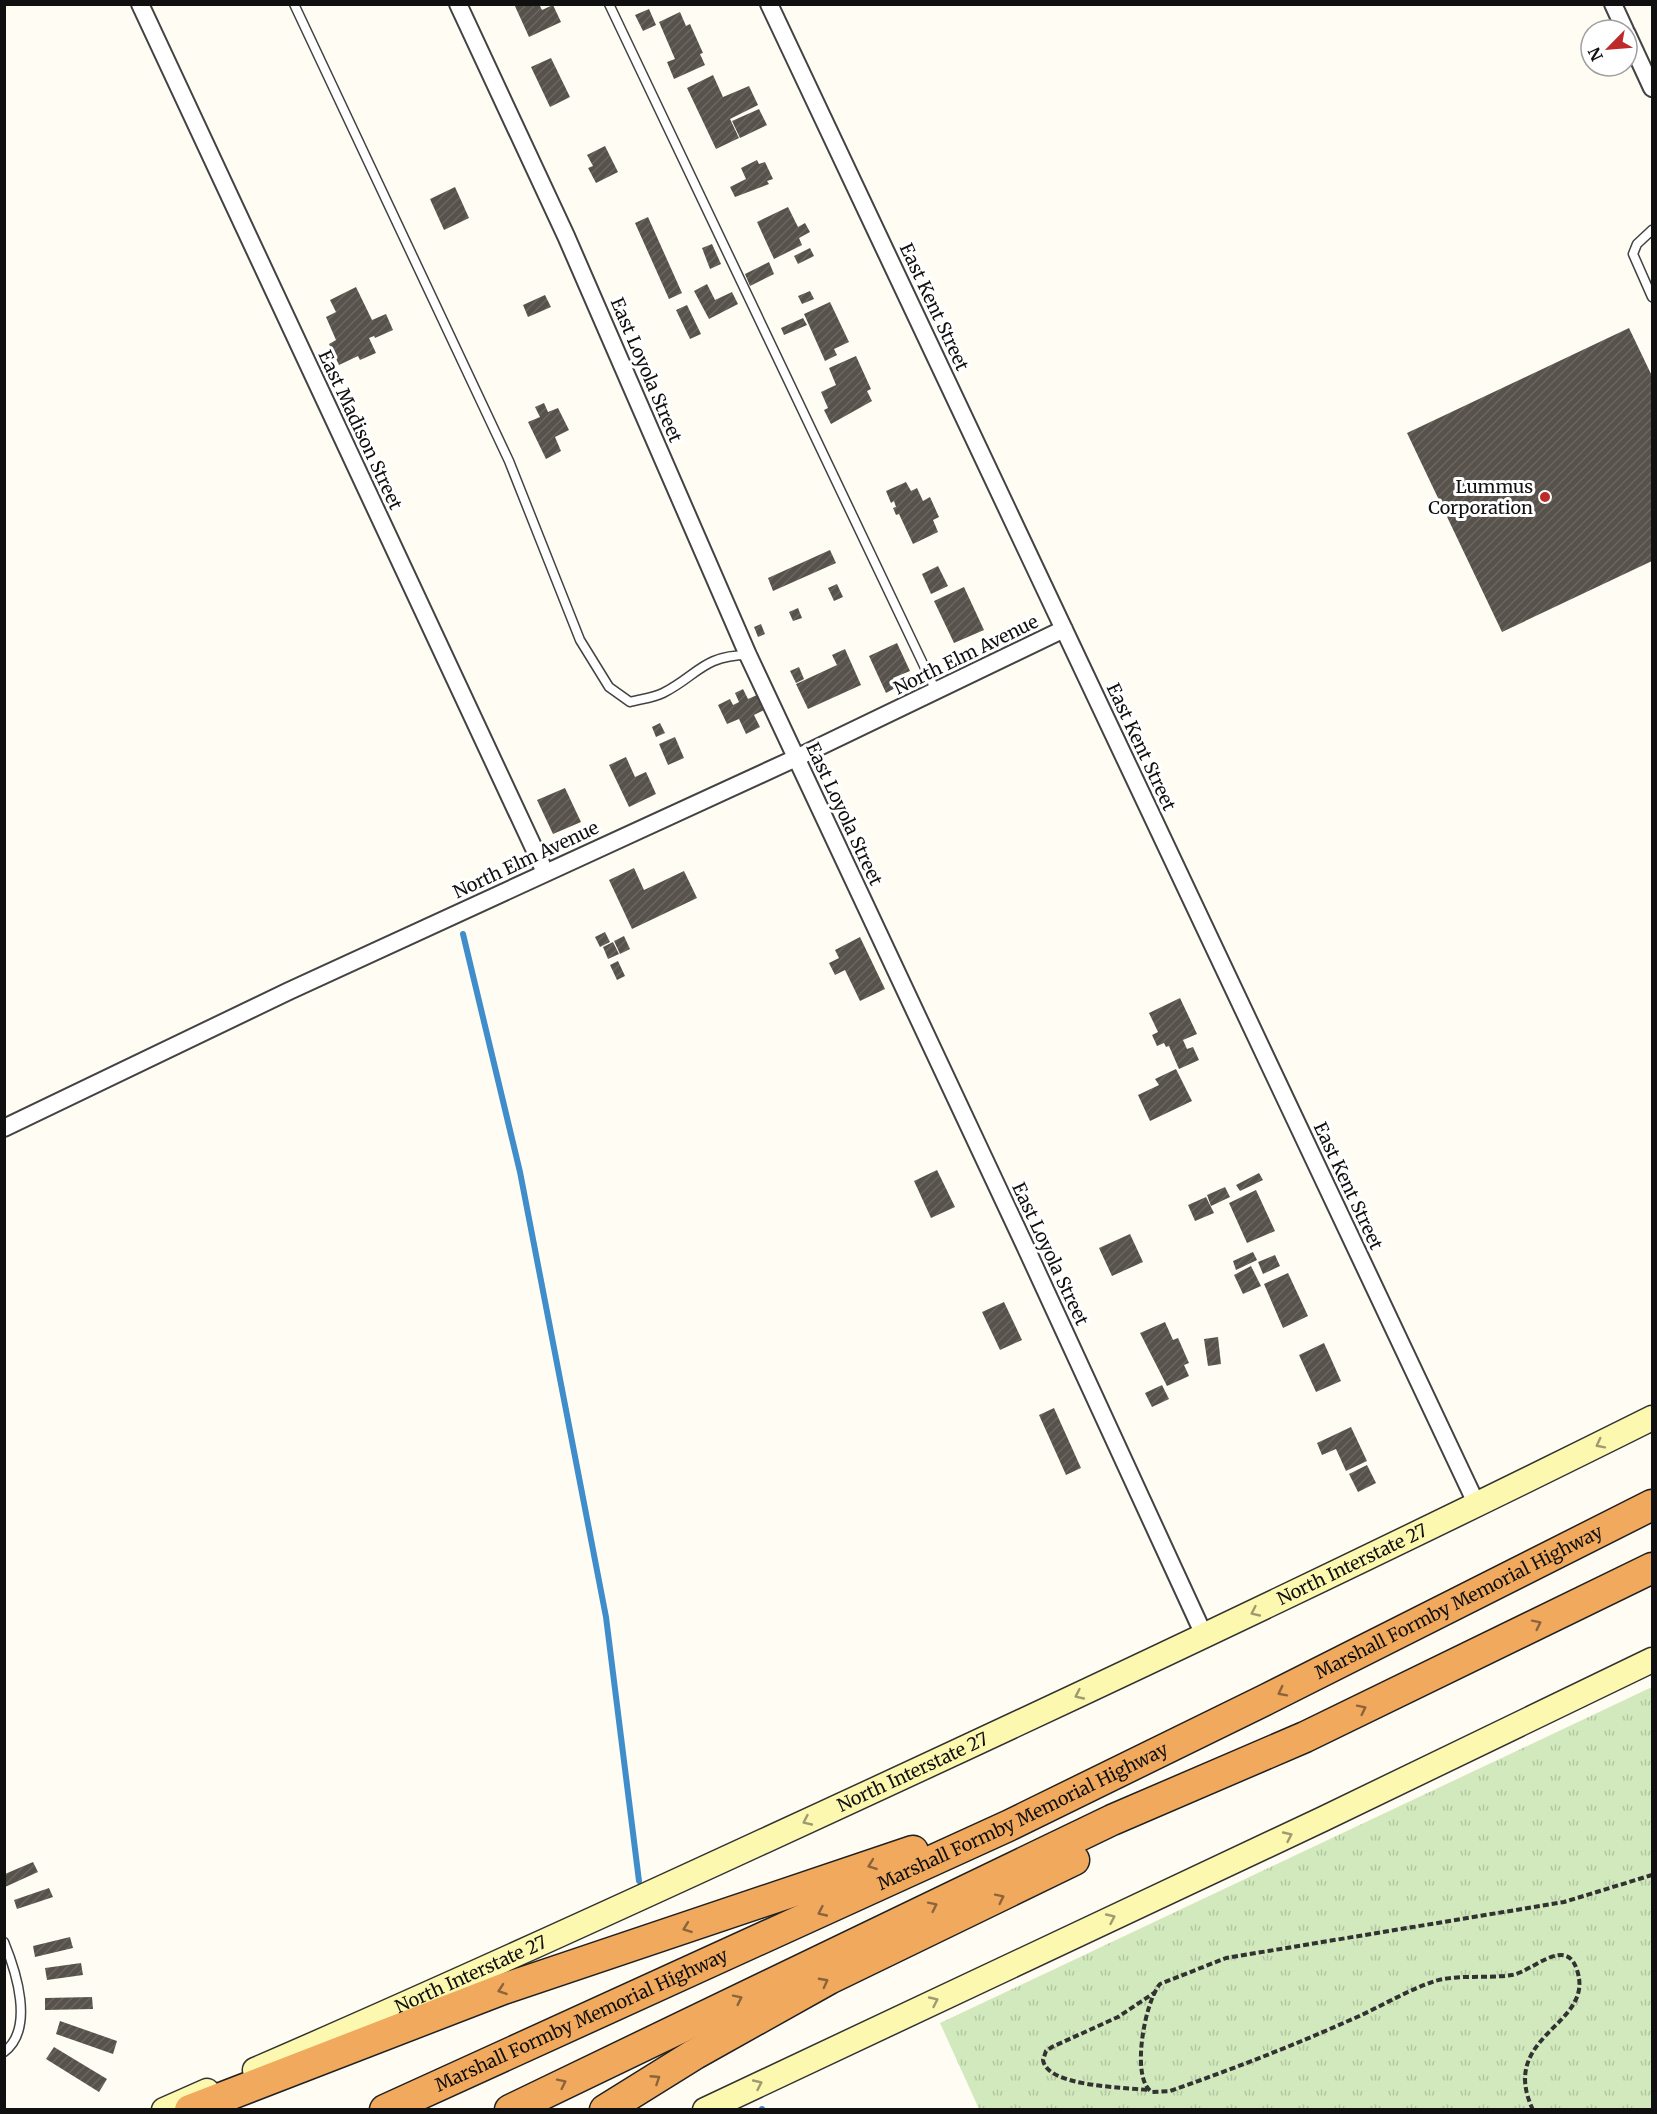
<svg xmlns="http://www.w3.org/2000/svg" width="1657" height="2114" font-family="Merriweather,serif">
<style>
.grass{fill:url(#grass-tufts)}
.lines{fill:none;stroke-linecap:round;stroke-linejoin:round}
.stream{stroke:#408dcb;stroke-width:6}
.building{fill:url(#building-hatch)}
.lane-casing{stroke:#434343;stroke-width:11}
.street-casing{stroke:#434343;stroke-width:20}
.secondary-casing{stroke:#323232;stroke-width:27}
.highway-casing{stroke:#212121;stroke-width:33}
.path{stroke:#323232;stroke-width:4;stroke-dasharray:6 3;stroke-linecap:butt}
.lane{stroke:#fff;stroke-width:8}
.street{stroke:#fff;stroke-width:16}
.secondary{stroke:#fdf8b0;stroke-width:24}
.highway{stroke:#f1a95e;stroke-width:30}
.oneway{stroke:#9e9b70}
.oneway2{stroke:#8c643b}
.poi-dot{fill:#be2a29;stroke:#fff;stroke-width:2}
.labels{text-anchor:middle;stroke-width:6;stroke-linejoin:round;paint-order:stroke}
.street-label{font-size:18px;fill:#101010;stroke:#fff}
.poi-label{font-size:18px;fill:#101010;stroke:#fff;text-anchor:end}
</style>
<defs>
<pattern id="grass-tufts" width="24" height="20" patternUnits="userSpaceOnUse" patternTransform="scale(1.5)"><rect width="24" height="20" fill="#d1e9bc"/><path d="M3 7l-1-3M5 7V3M7 7l1-3M15 17l-1-3M17 17v-4M19 17l1-3" fill="none" stroke="#b2c7a1"/></pattern>
<pattern id="building-hatch" width="6" height="6" patternUnits="userSpaceOnUse" patternTransform="scale(1.5)"><rect width="6" height="6" fill="#58524c"/><path d="M-1 1l2-2M0 6l6-6M5 7l2-2" fill="none" stroke="#6b6661"/></pattern>
</defs>
<rect width="100%" height="100%" fill="#fffdf3"/>
<path class="grass" d="M1652,1687V2109H979L940,2023Z"/>
<g class="lines">
<path class="stream" d="M463,934L520,1172L606,1617L639,1881
M762,2109V2110"/>
</g>
<path class="building" d="M514,4H539L542,10L553,5L561,22L529,37Z
M649,9L656,25L643,31L635,15Z
M680,12L686,26L690,24L703,53L700,54L705,65L674,79L667,62L675,59L659,22Z
M551,58L570,97L550,107L531,67Z
M713,75L723,97L749,86L758,105L730,119L739,138L716,149L687,88Z
M759,109L767,125L740,138L732,121Z
M605,146L618,172L596,183L588,168L593,166L587,155Z
M757,160L759,164L765,162L773,179L767,181L769,184L735,197L730,187L746,179L741,168Z
M455,187L469,218L444,230L430,199Z
M788,207L798,227L805,223L810,232L799,238L802,245L774,259L757,222Z
M648,217L682,293L669,299L635,223Z
M712,244L721,264L710,269L702,248Z
M810,248L814,256L798,264L794,256Z
M769,262L774,274L750,286L745,274Z
M707,284L715,300L732,292L738,304L709,319L694,291Z
M356,287L372,320L386,314L393,330L375,338L374,336L369,338L376,353L360,360L358,356L339,365L329,344L336,340L326,317L336,312L330,300Z
M810,291L814,299L802,304L798,296Z
M545,295L551,307L528,317L523,305Z
M830,302L849,342L834,349L837,355L825,361L804,314Z
M687,305L701,334L690,339L676,310Z
M803,318L807,325L784,335L781,328Z
M1629,328L1652,376V561L1502,632L1407,433Z
M856,356L871,389L867,391L872,401L831,424L824,410L828,408L821,392L836,385L829,368Z
M544,403L548,412L558,408L569,430L555,437L561,451L546,459L528,422L540,417L535,407Z
M906,482L911,491L917,488L923,501L930,497L939,517L933,520L938,532L913,544L899,514L896,515L893,508L896,507L894,501L891,503L886,491Z
M830,550L836,563L773,591L768,578Z
M938,566L948,586L931,594L922,574Z
M837,584L843,597L834,601L828,588Z
M964,587L984,630L954,643L934,601Z
M798,608L802,618L793,621L789,612Z
M761,624L765,634L758,637L754,627Z
M897,643L910,671L893,678L897,687L886,693L869,656Z
M845,649L861,685L808,709L796,684L837,665L832,655Z
M799,667L804,679L796,683L790,671Z
M743,689L748,699L757,695L764,710L754,715L760,727L746,734L739,719L727,724L718,705L730,699L733,705L739,702L735,693Z
M660,723L665,733L656,737L652,727Z
M675,737L684,758L668,765L659,744Z
M626,757L635,777L646,772L656,794L629,807L609,765Z
M565,788L581,822L553,834L537,800Z
M634,868L644,890L684,871L697,898L632,929L609,880Z
M605,932L610,942L600,947L595,937Z
M624,936L630,949L620,954L614,941Z
M860,937L885,989L860,1001L845,970L835,975L829,963L839,958L835,950Z
M613,942L619,954L608,959L603,947Z
M618,961L625,976L617,980L610,965Z
M1180,998L1197,1034L1183,1040L1187,1049L1193,1047L1199,1060L1179,1069L1169,1046L1166,1047L1164,1043L1157,1046L1152,1035L1158,1032L1149,1013Z
M1176,1069L1192,1101L1150,1121L1138,1095L1159,1085L1155,1079Z
M937,1170L955,1207L931,1218L914,1181Z
M1259,1173L1263,1180L1240,1191L1236,1185Z
M1225,1187L1230,1197L1211,1206L1207,1195Z
M1256,1190L1275,1231L1247,1243L1229,1203Z
M1206,1197L1214,1213L1195,1221L1188,1205Z
M1130,1234L1143,1262L1112,1276L1099,1248Z
M1253,1252L1257,1260L1236,1270L1233,1261Z
M1275,1255L1280,1266L1263,1274L1258,1262Z
M1251,1266L1261,1286L1243,1294L1234,1275Z
M1288,1273L1308,1316L1283,1328L1264,1284Z
M1004,1302L1022,1340L1000,1350L982,1312Z
M1165,1322L1173,1340L1178,1338L1189,1363L1184,1365L1189,1376L1167,1386L1140,1333Z
M1218,1337L1221,1364L1208,1366L1204,1339Z
M1324,1343L1341,1381L1316,1392L1299,1355Z
M1162,1385L1169,1399L1152,1407L1145,1393Z
M1054,1408L1081,1468L1066,1475L1039,1415Z
M1351,1427L1367,1461L1346,1471L1336,1449L1322,1455L1317,1443Z
M1367,1465L1376,1483L1358,1492L1349,1474Z
M33,1862L38,1872L5,1887V1874Z
M49,1888L53,1897L17,1909L14,1900Z
M70,1937L73,1948L35,1957L33,1946Z
M81,1963L83,1975L47,1980L45,1968Z
M92,1997L93,2009L45,2010V1998Z
M60,2021L117,2041L113,2054L56,2034Z
M54,2047L107,2079L99,2092L46,2059Z"/>
<g class="lines">
<g class="lane-casing">
<path id="lane" d="M294,4L509,461L580,640L609,687L630,702C641,699 653,698 663,693C697,676 703,655 748,655
M609,4L936,691
M1652,230L1637,244L1633,254L1652,297
M4,1942C16,1971 35,2029 4,2052"/>
</g>
<g class="street-casing">
<path id="street" d="M140,4L545,872
M458,4L566,236L748,655L1026,1248L1204,1635
M769,4L1477,1505
M1613,4L1625,30
M1627,34L1652,88
M4,1128L289,991L796,758L1064,629"/>
</g>
<g class="secondary-casing">
<g id="secondary">
<path id="s1" d="M255,2070C426,1996 595,1919 764,1841C1062,1704 1359,1564 1652,1418"/>
<path d="M164,2110L207,2091"/>
<path d="M705,2110L1323,1819L1652,1660"/>
</g>
</g>
<g class="highway-casing">
<g id="highway">
<path d="M190,2110L503,1989L913,1851"/>
<path id="s2" d="M385,2110L1008,1826L1265,1700L1652,1505"/>
<path d="M510,2110L1112,1820L1305,1737L1652,1568"/>
<path d="M605,2110L695,2054L829,1979L1074,1860"/>
</g>
</g>
<path class="path" d="M1147,2090C1124,2087 1047,2087 1043,2060L1046,2051L1052,2047L1118,2017L1154,1993
M1533,2110C1497,2034 1596,2026 1577,1970C1566,1935 1532,1972 1512,1975C1487,1979 1460,1974 1435,1981C1405,1991 1377,2009 1348,2021C1290,2047 1230,2070 1170,2091L1152,2092C1130,2079 1145,2001 1160,1984L1226,1958L1564,1902L1652,1875"/>
<use href="#lane" class="lane"/>
<use href="#street" class="street"/>
<use href="#secondary" class="secondary"/>
<use href="#highway" class="highway"/>
</g>
<defs><path id="oneway-chevron" d="M-2-3.5L2.5 0L-2 3.5" fill="none" stroke-width="1.6" stroke-linecap="round" stroke-linejoin="round" transform="scale(1.5)"/></defs>
<g class="oneway">
<use href="#oneway-chevron" transform="translate(1600 1444) rotate(153)"/>
<use href="#oneway-chevron" transform="translate(1255 1612) rotate(155)"/>
<use href="#oneway-chevron" transform="translate(1079 1695) rotate(155)"/>
<use href="#oneway-chevron" transform="translate(807 1821) rotate(155)"/>
<use href="#oneway-chevron" transform="translate(1288 1836) rotate(-25)"/>
<use href="#oneway-chevron" transform="translate(1111 1918) rotate(-25)"/>
<use href="#oneway-chevron" transform="translate(934 2001) rotate(-25)"/>
<use href="#oneway-chevron" transform="translate(758 2084) rotate(-25)"/>
</g>
<g class="oneway2">
<use href="#oneway-chevron" transform="translate(1537 1624) rotate(-26)"/>
<use href="#oneway-chevron" transform="translate(1282 1692) rotate(153)"/>
<use href="#oneway-chevron" transform="translate(1362 1709) rotate(-26)"/>
<use href="#oneway-chevron" transform="translate(872 1865) rotate(160)"/>
<use href="#oneway-chevron" transform="translate(1000 1898) rotate(-26)"/>
<use href="#oneway-chevron" transform="translate(933 1906) rotate(-26)"/>
<use href="#oneway-chevron" transform="translate(822 1912) rotate(155)"/>
<use href="#oneway-chevron" transform="translate(687 1928) rotate(160)"/>
<use href="#oneway-chevron" transform="translate(824 1982) rotate(-28)"/>
<use href="#oneway-chevron" transform="translate(502 1990) rotate(161)"/>
<use href="#oneway-chevron" transform="translate(738 1999) rotate(-26)"/>
<use href="#oneway-chevron" transform="translate(656 2079) rotate(-33)"/>
<use href="#oneway-chevron" transform="translate(562 2083) rotate(-26)"/>
</g>
<circle class="poi-dot" cx="1545" cy="497" r="6"/>
<g class="labels">
<g class="street-label">
<text transform="translate(934 307) rotate(65)" y="6">East Kent Street</text>
<text transform="translate(646 370) rotate(67)" y="6">East Loyola Street</text>
<text transform="translate(360 430) rotate(65)" y="6">East Madison Street</text>
<text transform="translate(966 655) rotate(-26)" y="6">North Elm Avenue</text>
<text transform="translate(1141 747) rotate(65)" y="6">East Kent Street</text>
<text transform="translate(844 814) rotate(65)" y="6">East Loyola Street</text>
<text transform="translate(526 860) rotate(-25)" y="6">North Elm Avenue</text>
<text transform="translate(1348 1186) rotate(65)" y="6">East Kent Street</text>
<text transform="translate(1050 1254) rotate(65)" y="6">East Loyola Street</text>
<text dy="6" stroke="none"><textPath href="#s1" startOffset="1208">North Interstate 27</textPath></text>
<text dy="6" stroke="none"><textPath href="#s2" startOffset="1188">Marshall Formby Memorial Highway</textPath></text>
<text dy="6" stroke="none"><textPath href="#s1" startOffset="722">North Interstate 27</textPath></text>
<text dy="6" stroke="none"><textPath href="#s2" startOffset="702">Marshall Formby Memorial Highway</textPath></text>
<text dy="6" stroke="none"><textPath href="#s1" startOffset="236">North Interstate 27</textPath></text>
<text dy="6" stroke="none"><textPath href="#s2" startOffset="216">Marshall Formby Memorial Highway</textPath></text>
</g>
<g class="poi-label">
<text x="1533" y="493">Lummus<tspan x="1533" dy="21">Corporation</tspan></text>
</g>
</g>
<rect width="1657" height="2114" fill="none" stroke="#101010" stroke-width="12"/>
<g transform="translate(1609 48) rotate(245)"><circle r="28" fill="#ffffff" stroke="#9f9f9f" stroke-width="1.5"/>
<path d="M0-4.5L10 22L0 15L-10 22Z" fill="#be2a29"/>
<text y="-9" font-size="16" font-weight="bold" text-anchor="middle" fill="#101010">N</text>
</g>
</svg>
